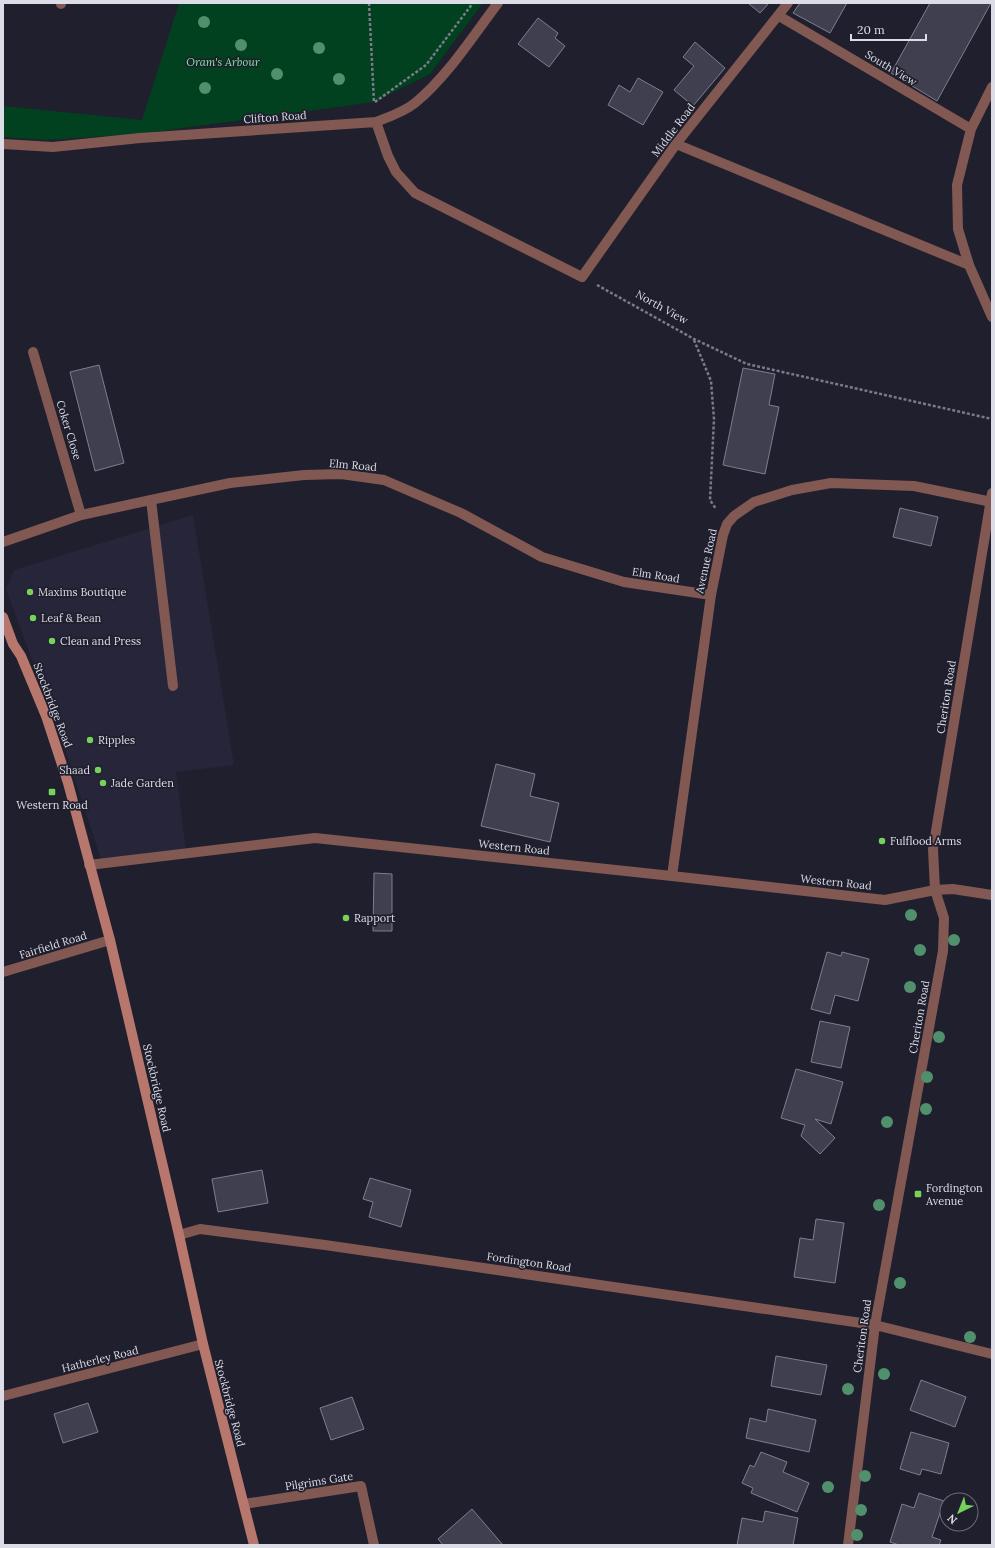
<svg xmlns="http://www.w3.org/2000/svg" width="995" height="1548" font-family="Lora,serif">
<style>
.built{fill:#27253a}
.green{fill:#01411f}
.building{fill:#403f50;stroke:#7f7e91}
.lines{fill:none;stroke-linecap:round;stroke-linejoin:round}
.path{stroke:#7b7b88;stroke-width:2.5;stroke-dasharray:3 2;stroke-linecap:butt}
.service{stroke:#815852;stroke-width:10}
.minor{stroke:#815852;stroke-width:10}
.secondary{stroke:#b8776d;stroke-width:10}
.tree{fill:#50906c}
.poi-dot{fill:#76d25a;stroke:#201f2e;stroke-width:1.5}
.labels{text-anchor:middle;stroke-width:3.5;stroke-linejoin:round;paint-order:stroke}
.park-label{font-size:11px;font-style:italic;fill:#78ed9e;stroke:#201f2e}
.street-label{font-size:11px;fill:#dcdce6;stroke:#201f2e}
.poi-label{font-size:11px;fill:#dcdce6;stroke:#201f2e;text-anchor:start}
</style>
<rect width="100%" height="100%" fill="#201f2e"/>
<path class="built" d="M193,515L234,765L176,772L186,851L101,859L62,741L6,589L14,570Z"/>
<path class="green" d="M179,3H483L430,74L374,102L139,134L47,140L3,137V106L142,120Z"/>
<path class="building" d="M748,3H769L760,13Z
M800,3H847L830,33L793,13Z
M930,3H991L937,101L891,73Z
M538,18L558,33L555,38L565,46L549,67L518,44Z
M695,42L725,68L693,106L674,90L694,66L683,57Z
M638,78L663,92L643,125L608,105L619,85L630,92Z
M99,365L124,463L95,471L70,372Z
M743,368L775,374L769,405L779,407L765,474L723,465Z
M900,508L938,517L931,546L893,537Z
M496,764L535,774L530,796L559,803L550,842L481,826Z
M374,873L392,874V931H373Z
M827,952L841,956L842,952L869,959L858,1001L835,995L830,1014L811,1009Z
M820,1021L850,1027L841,1068L811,1062Z
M796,1069L843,1082L831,1124L815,1119L835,1138L820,1154L801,1136L805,1125L781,1118Z
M262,1170L268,1203L218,1212L212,1179Z
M370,1178L411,1190L401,1227L369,1217L373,1202L363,1199Z
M816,1219L844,1223L835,1283L794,1277L800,1238L813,1240Z
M776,1356L827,1365L821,1395L771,1386Z
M921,1380L966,1397L955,1427L910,1410Z
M352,1397L364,1429L331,1440L320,1408Z
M88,1403L98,1432L63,1443L54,1414Z
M768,1409L816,1420L809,1452L746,1438L750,1418L766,1422Z
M911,1432L949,1443L941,1474L922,1469L920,1475L900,1469Z
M761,1452L787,1462L783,1472L809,1483L797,1512L751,1493L753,1488L742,1483L750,1465L754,1467Z
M919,1493L944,1501L932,1537L941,1540L939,1545H899L890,1542L902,1504L914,1508Z
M472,1509L503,1545H443L438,1539Z
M765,1511L798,1518L793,1545H737L742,1518L763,1522Z"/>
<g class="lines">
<path class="path" d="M369,3L374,102
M375,102L426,65L473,3
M597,285L694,339L747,364L992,419
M694,340L711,381L714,419L710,500L716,509"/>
<path class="service" d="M676,144L969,265
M151,500L173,686"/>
<path class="minor" d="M61,4V3
M779,16L971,129
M992,87L971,129L957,185L958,229L969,265L992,317
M376,122L388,156L396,172L415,193L582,277L676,144L788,3
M3,144L53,147L140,138L376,122C389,117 404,112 415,103C447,77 473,36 498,3
M33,352L81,515
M3,542L81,515L230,483L304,475L341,474L384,480L461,513L542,557L624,582L711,595
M89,865L315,838L672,876L885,900L935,890L953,889L992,895
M672,876L711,595L723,535L727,524L734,516L754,502L792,490L831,483L914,486L992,502
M3,972L110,940
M179,1235L200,1229L325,1245L875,1325L992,1354
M3,1396L203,1344
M244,1504L361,1486L374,1545
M848,1545L875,1325L943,951L944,918L935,890L933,849L992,493"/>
<path class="secondary" d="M3,617L13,644L21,656L46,716L68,783L110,940L179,1235L203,1344L254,1545"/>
</g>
<g class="tree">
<circle cx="204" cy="22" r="6"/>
<circle cx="241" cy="45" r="6"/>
<circle cx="319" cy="48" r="6"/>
<circle cx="277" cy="74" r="6"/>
<circle cx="339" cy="79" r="6"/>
<circle cx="205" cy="88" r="6"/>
<circle cx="911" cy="915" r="6"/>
<circle cx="954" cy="940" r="6"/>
<circle cx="920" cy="950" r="6"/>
<circle cx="910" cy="987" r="6"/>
<circle cx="939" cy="1037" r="6"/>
<circle cx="927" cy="1077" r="6"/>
<circle cx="926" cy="1109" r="6"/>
<circle cx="887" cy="1122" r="6"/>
<circle cx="879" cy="1205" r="6"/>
<circle cx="900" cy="1283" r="6"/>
<circle cx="970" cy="1337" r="6"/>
<circle cx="884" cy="1374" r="6"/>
<circle cx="848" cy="1389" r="6"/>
<circle cx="865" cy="1476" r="6"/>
<circle cx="828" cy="1487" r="6"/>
<circle cx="861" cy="1510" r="6"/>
<circle cx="857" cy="1535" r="6"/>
</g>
<g class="poi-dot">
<circle cx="30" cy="592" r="4"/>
<circle cx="33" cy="618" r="4"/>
<circle cx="52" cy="641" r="4"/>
<circle cx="90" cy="740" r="4"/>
<circle cx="98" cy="770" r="4"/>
<circle cx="103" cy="783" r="4"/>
<rect x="48" y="788" width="8" height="8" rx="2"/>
<circle cx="882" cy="841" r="4"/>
<circle cx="346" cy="918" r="4"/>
<rect x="914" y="1190" width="8" height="8" rx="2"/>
</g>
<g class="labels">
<g class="park-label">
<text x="223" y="66">Oram's Arbour</text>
</g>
<g class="street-label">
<text transform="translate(891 68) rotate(31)" y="4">South View</text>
<text transform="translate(275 117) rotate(-4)" y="4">Clifton Road</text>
<text transform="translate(673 130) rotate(-53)" y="4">Middle Road</text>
<text transform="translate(662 307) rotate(29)" y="4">North View</text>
<text transform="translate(69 430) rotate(73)" y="4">Coker Close</text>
<text transform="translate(353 465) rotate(5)" y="4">Elm Road</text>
<text transform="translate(706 561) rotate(-78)" y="4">Avenue Road</text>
<text transform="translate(656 575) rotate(9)" y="4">Elm Road</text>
<text transform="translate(946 697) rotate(-81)" y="4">Cheriton Road</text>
<text transform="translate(53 705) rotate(69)" y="4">Stockbridge Road</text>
<text transform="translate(514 847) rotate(6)" y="4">Western Road</text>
<text transform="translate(836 882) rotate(6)" y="4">Western Road</text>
<text transform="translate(53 945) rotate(-17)" y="4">Fairfield Road</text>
<text transform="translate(919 1017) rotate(-80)" y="4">Cheriton Road</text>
<text transform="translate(157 1088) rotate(77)" y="4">Stockbridge Road</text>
<text transform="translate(529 1262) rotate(8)" y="4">Fordington Road</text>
<text transform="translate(862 1336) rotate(-82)" y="4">Cheriton Road</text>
<text transform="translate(100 1359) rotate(-14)" y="4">Hatherley Road</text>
<text transform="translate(230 1403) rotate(75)" y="4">Stockbridge Road</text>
<text transform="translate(319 1481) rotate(-9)" y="4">Pilgrims Gate</text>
</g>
<g class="poi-label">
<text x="38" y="596">Maxims Boutique</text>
<text x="41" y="622">Leaf &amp; Bean</text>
<text x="60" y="645">Clean and Press</text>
<text x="98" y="744">Ripples</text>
<text x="90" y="774" text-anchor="end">Shaad</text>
<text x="111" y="787">Jade Garden</text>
<text x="52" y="809" text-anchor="middle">Western Road</text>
<text x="890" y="845">Fulflood Arms</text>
<text x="354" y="922">Rapport</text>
<text x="926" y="1192">Fordington<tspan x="926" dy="13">Avenue</tspan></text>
</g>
</g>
<rect width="995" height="1548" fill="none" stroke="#dcdce6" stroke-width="8"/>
<g transform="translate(959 1512) rotate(223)"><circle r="19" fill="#201f2e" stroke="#6b6b78"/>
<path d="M0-3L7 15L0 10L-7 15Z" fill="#76d25a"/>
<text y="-6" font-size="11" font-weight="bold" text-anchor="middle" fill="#dcdce6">N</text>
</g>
<path d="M851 34v6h75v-6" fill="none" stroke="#dcdce6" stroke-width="2"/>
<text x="857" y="34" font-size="12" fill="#dcdce6" stroke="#201f2e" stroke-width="3" paint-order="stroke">20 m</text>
</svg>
